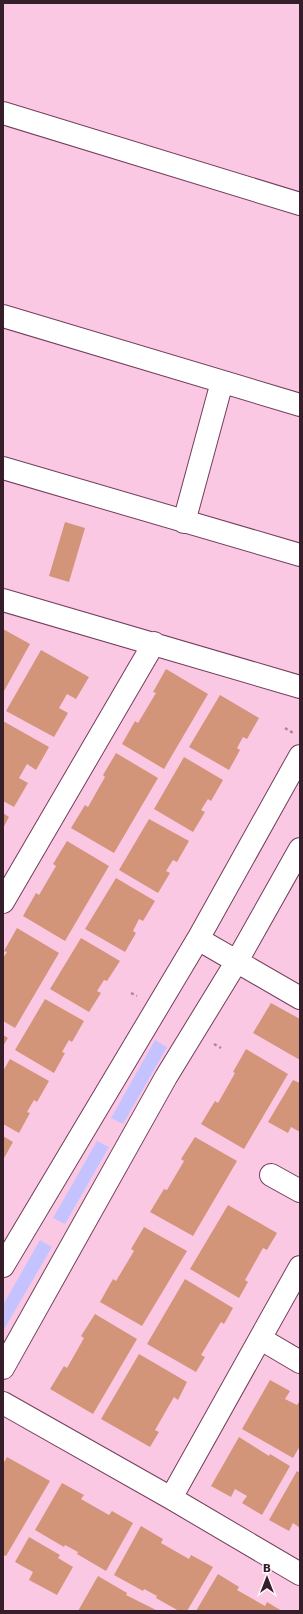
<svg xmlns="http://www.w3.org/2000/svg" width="303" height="1614" font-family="'DejaVu Sans',sans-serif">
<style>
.green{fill:#c5c3ff}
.building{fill:#d29579}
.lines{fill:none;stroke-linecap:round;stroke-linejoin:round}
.minor-casing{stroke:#733e5c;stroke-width:24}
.path{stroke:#ad849a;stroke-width:2.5;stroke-dasharray:3 3;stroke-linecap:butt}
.minor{stroke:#fff;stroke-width:22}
</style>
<rect width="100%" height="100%" fill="#fbc8e3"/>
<path class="green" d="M155,1040L167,1047L123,1124L111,1118Z
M97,1141L109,1147L65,1224L53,1218Z
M40,1240L52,1247L3,1331V1305Z"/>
<path class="building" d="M65,522L85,528L69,582L49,576Z
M3,629L30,644L3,693Z
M41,650L89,677L76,699L67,694L59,708L68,713L54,737L6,711Z
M166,669L208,694L164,769L122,744L135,721L138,723L156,693L153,692Z
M220,695L259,718L247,739L243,737L237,748L240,750L229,770L189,747Z
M3,721L49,747L36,770L27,764L19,778L28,783L14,807L3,801Z
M116,753L158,778L114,853L71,828L85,805L88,807L105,777L103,775Z
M184,757L223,780L211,801L208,799L201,810L205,812L193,832L154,809Z
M3,813L9,817L3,828Z
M149,819L189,841L177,862L173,860L166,871L170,873L158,893L119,870Z
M67,841L109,866L65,941L23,916L36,893L39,895L56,866L53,864Z
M116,878L155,901L143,921L139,919L133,931L136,933L125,952L85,929Z
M17,928L59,953L15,1028L3,1021V958L7,952L4,951Z
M81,938L120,961L107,981L104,980L97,991L101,993L89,1012L50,989Z
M45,999L84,1021L72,1042L69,1040L62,1052L65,1053L54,1073L15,1050Z
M271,1003L300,1019V1060L253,1033Z
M3,1035L8,1038L3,1046Z
M246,1049L288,1074L244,1149L201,1124L215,1101L218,1103L235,1073L233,1072Z
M10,1059L49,1081L37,1102L34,1100L27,1112L30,1113L19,1133L3,1124V1071Z
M293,1080L300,1083V1132L291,1127L288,1133L268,1122Z
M3,1136L13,1142L3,1160Z
M195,1137L237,1161L193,1236L150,1212L164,1189L167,1190L184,1161L181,1159Z
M228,1205L277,1233L267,1250L263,1248L245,1280L248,1282L239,1298L190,1269Z
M144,1227L187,1251L142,1326L100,1302L113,1279L116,1281L134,1251L131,1249Z
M185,1279L233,1308L224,1324L221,1322L201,1355L205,1357L196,1372L147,1344Z
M95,1314L137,1339L93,1414L50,1389L64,1366L67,1368L84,1338L81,1336Z
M139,1354L187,1382L178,1400L174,1397L155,1430L159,1432L150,1447L101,1419Z
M270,1380L290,1391L285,1399L297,1405L300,1400V1446L293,1458L242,1429Z
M239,1437L269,1456L270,1454L290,1466L262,1515L242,1503L247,1496L235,1489L231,1497L211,1486Z
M7,1457L50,1481L6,1556L3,1555V1464Z
M297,1471L300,1473V1528L293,1523L289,1531L269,1520Z
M62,1483L84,1495L81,1499L109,1515L112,1511L133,1523L106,1571L77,1554L78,1552L65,1545L64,1547L35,1530Z
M141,1526L163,1539L161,1543L189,1559L191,1555L213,1567L187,1611H179L156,1598L157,1596L144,1589L143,1591L114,1575Z
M29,1537L60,1555L58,1558L73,1567L57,1595L29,1580L33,1572L15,1562Z
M218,1574L239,1587L237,1590L265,1606L267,1602L282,1611H196Z
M98,1576L127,1593L126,1595L158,1611H78Z"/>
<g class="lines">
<g class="minor-casing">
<path id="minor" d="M3,113L300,204
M3,316L300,405
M3,468L300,555
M184,522L222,382
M3,600L300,687
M3,902L154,643
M198,939L300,998
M271,1175L300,1191
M3,1266L198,939L300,756
M261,1339L300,1362
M3,1368L166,1077L237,961L300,849
M3,1403L171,1498L300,1574
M171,1498L300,1267"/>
</g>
<path class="path" d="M285,728L293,733
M131,993L137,996
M214,1044L221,1048"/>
<use href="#minor" class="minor"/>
</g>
<rect width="303" height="1614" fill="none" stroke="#351d2a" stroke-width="8"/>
<g transform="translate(267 1578)" stroke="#fff8fb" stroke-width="3" paint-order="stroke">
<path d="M0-3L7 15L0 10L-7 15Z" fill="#351d2a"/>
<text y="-6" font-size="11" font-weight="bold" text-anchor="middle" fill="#351d2a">B</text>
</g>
</svg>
